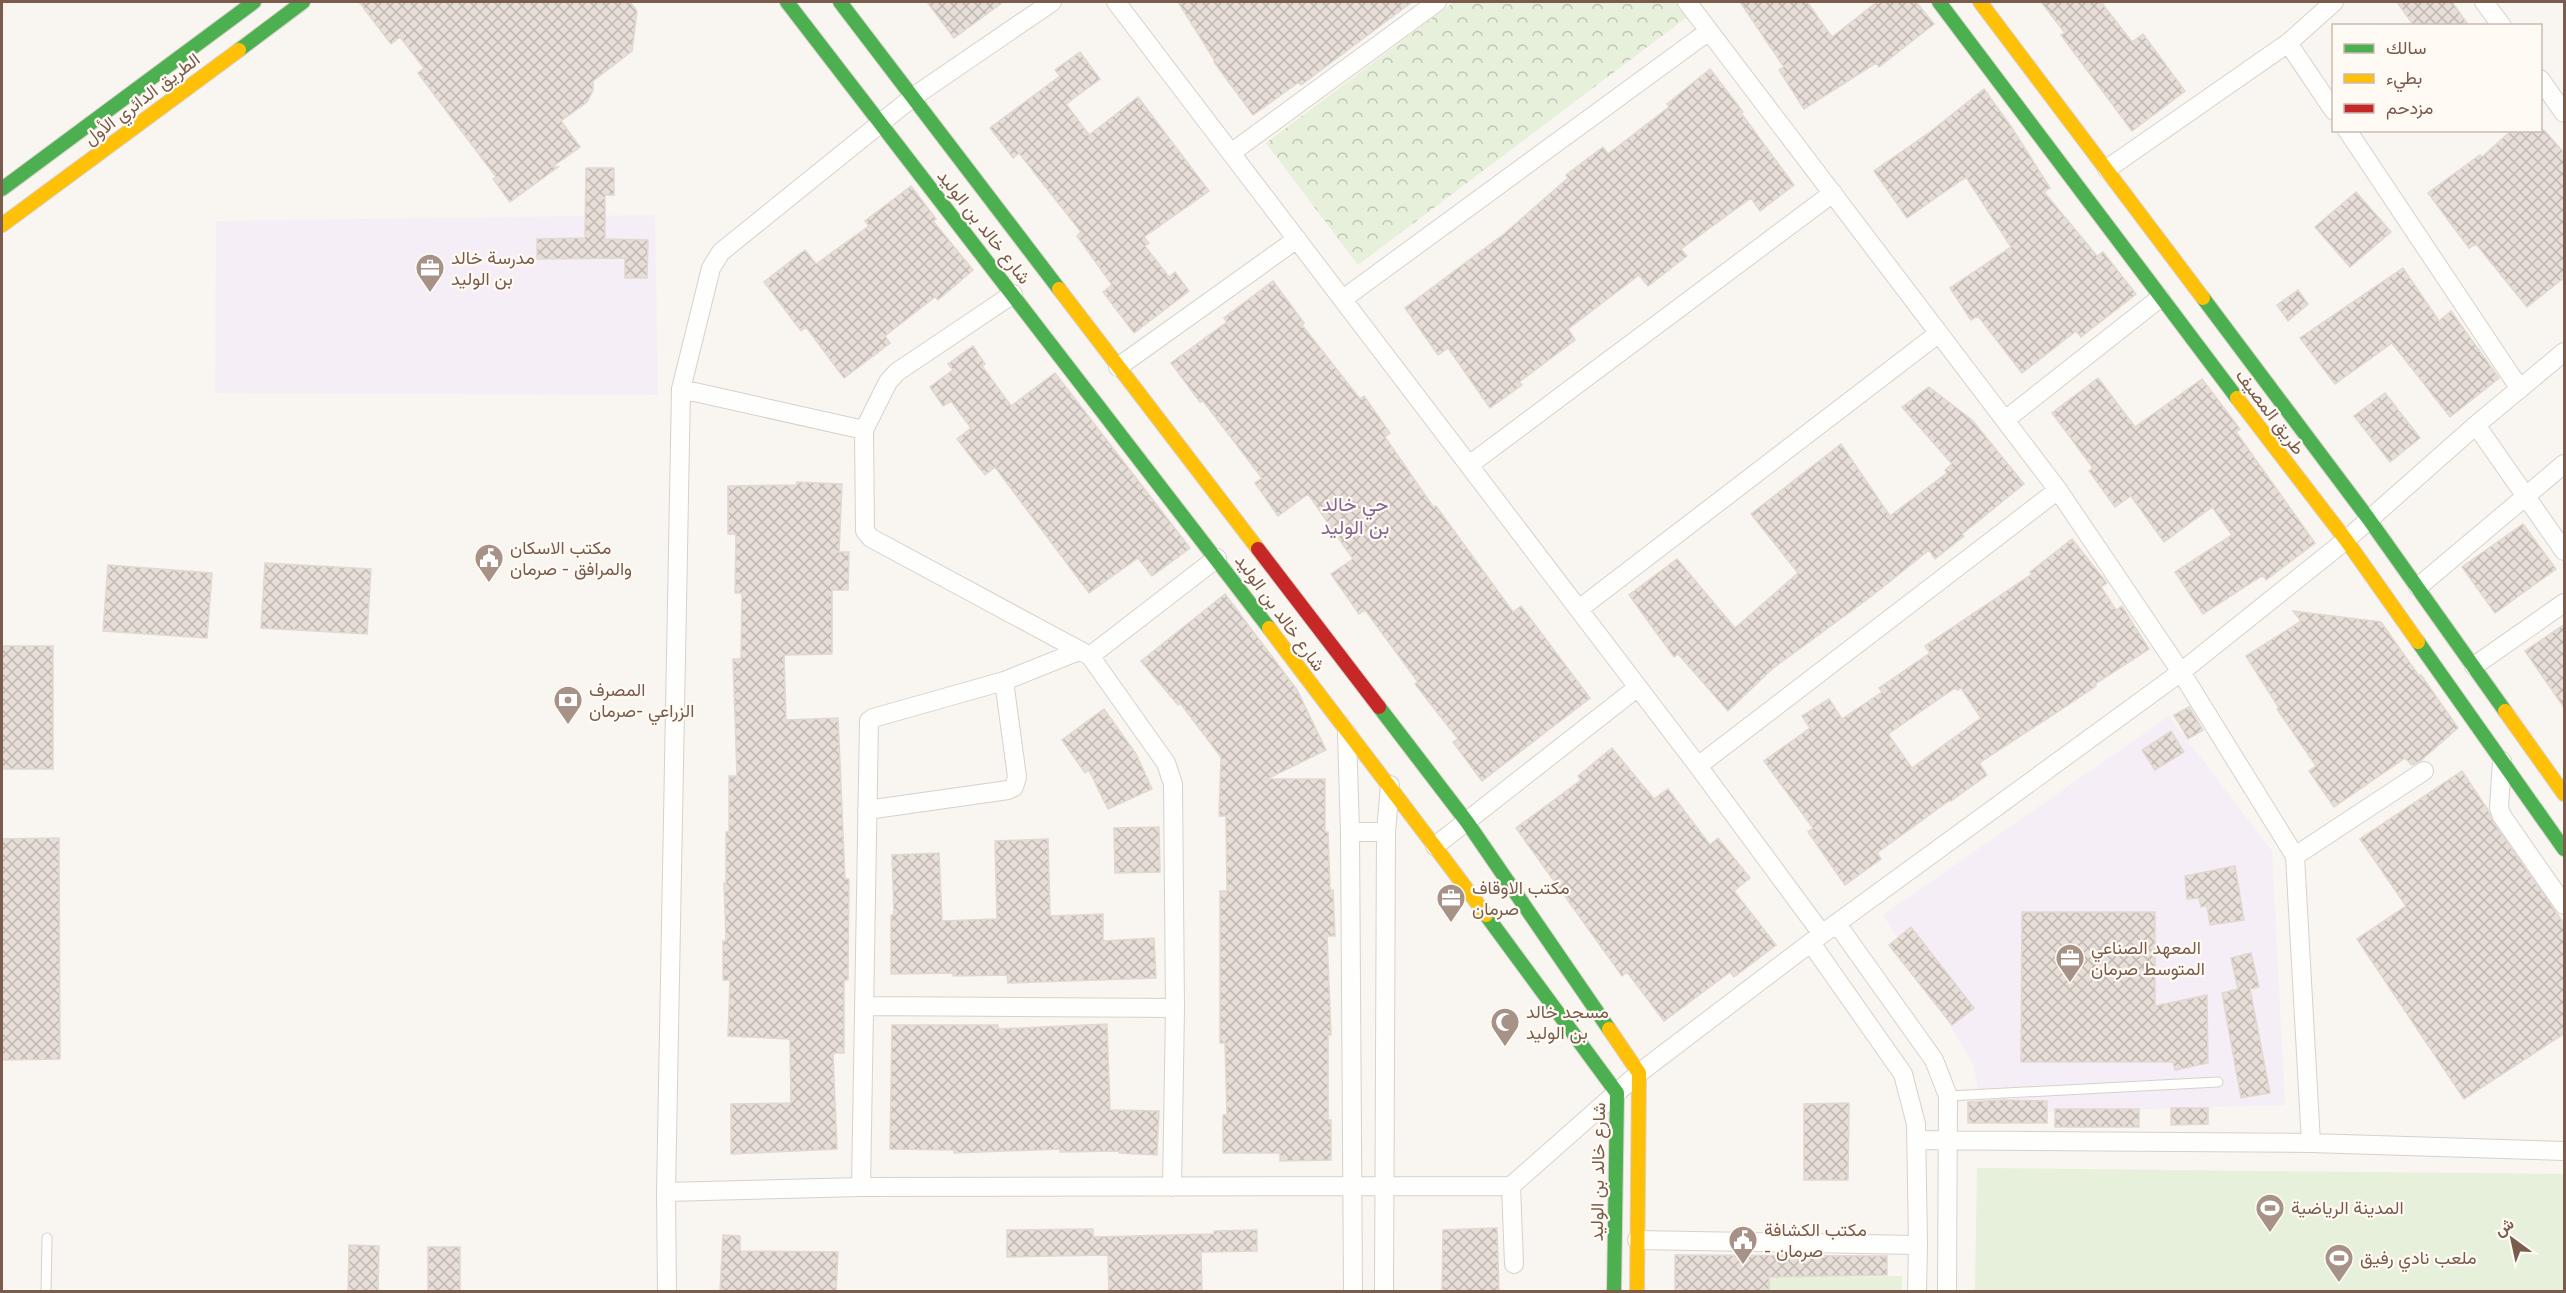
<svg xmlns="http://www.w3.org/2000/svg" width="2566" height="1293" font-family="'Fira Sans',Vazirmatn,sans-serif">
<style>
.education{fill:#f6eef6}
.park{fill:url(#park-crowns)}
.pitch{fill:#e7f0db}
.building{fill:url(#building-cross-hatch);stroke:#e2d8d2;stroke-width:1.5;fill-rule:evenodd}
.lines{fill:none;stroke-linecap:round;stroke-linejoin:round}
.lane-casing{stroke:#d7d1cb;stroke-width:11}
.street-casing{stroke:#d7d1cb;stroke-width:20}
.fast-casing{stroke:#d9d2cb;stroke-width:16}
.slow-casing{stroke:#d9d2cb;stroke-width:16}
.jam-casing{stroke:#d9d2cb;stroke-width:16}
.lane{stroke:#fefefd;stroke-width:9}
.street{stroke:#fefefd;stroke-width:18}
.fast{stroke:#4caf50;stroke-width:14}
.slow{stroke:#ffc107;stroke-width:14}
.jam{stroke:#c62828;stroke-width:14}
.labels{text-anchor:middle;stroke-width:4.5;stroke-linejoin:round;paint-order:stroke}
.street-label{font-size:18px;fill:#7a5c4d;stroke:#fffaf3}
.poi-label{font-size:18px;fill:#7a5c4d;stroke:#fffaf3;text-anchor:start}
.neighbourhood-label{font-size:20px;fill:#846695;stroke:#fffaf3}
</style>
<defs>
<pattern id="park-crowns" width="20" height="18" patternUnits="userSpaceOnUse" patternTransform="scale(1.5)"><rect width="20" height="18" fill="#e7f0db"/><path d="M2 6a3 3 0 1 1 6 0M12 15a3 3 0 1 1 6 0" fill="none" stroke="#c0c6b4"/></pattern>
<pattern id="building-cross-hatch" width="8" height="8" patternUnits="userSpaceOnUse" patternTransform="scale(1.5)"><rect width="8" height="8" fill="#e6ded7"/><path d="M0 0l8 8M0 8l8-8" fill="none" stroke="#bfb7b1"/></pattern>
</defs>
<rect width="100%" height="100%" fill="#f9f5f0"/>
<path class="education" d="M655,215L658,395L215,393L216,221Z
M2169,716L2272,851L2285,1105L1983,1114L1973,1064L1883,915Z"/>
<path class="park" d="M1454,2H1687L1695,11L1358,265L1266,143Z"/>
<path class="pitch" d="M1977,1168L2564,1174V1291H1975Z
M1902,1276V1291H1769V1277Z"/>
<path class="building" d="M359,2H630L637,11L632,51L593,81V90L587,102L561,121L580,147L552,167H558L510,202L493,179L496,177L418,73L424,68L400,37L391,44Z
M927,2H1003L954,38Z
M1178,2H1412L1301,85L1299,82L1253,115L1214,62L1215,61Z
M1740,2H1807L1832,37L1877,2H1916L1934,24L1879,67L1876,63L1804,109L1779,70L1784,67Z
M2041,2H2101L2132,42L2143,34L2185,91L2132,131L2061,35L2065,33Z
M2397,2H2452L2469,26H2414Z
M1080,52L1100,79L1066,104L1089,135L1138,97L1209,191L1144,237L1149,243L1145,246L1169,277L1175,272L1189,291L1134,333L1103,292L1112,285L1077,236L1081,232L1019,153L1013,158L990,128L1060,76L1055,70Z
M1710,69L1743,112L1741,113L1794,185L1760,211L1751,198L1681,249L1687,256L1648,286L1639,275L1568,329L1575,340L1519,382L1522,385L1490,408L1448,348L1438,355L1405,308L1504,234L1568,178L1566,175L1603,147L1608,154L1669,107L1667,104Z
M1984,89L2012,128L2050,188L2044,192L2097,256L2103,252L2136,294L2081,337L2076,331L2022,373L1978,316L1971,320L1950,288L2011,247L1966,177L1907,218L1874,171L1930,132Z
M2512,130H2544L2565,154V277L2527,307L2476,244L2469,248L2428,193L2480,155L2482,157Z
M586,168H614V195H605V239L648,240L647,278H625V258L537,259V239L585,238Z
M911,186L936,219L933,221L973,270L938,300L935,297L885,336L890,343L844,378L806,327L801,331L764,282L805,250L816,264L869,226L865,221Z
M2356,192L2391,232L2350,267L2315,227Z
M2403,268L2439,321L2451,311L2499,378L2450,417L2392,343L2335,384L2300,338Z
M1273,281L1304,323L1302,325L1360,399L1364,396L1390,433L1385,437L1434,508L1436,506L1513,612L1521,606L1590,698L1482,781L1453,742L1458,739L1415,684L1418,682L1365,610L1359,614L1331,574L1353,559L1308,494L1278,516L1255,483L1262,478L1203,401L1200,402L1171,363L1227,322L1224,318Z
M2298,290L2308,304L2288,321L2277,305Z
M973,346L985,364L982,366L1011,406L1055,373L1190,548L1152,576L1138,558L1089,593L995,467L985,475L957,439L971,428L951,401L943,406L930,387L953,370L948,364Z
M2098,378L2135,427L2202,379L2240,429L2236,432L2315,543L2266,580L2263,575L2203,614L2175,572L2232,535L2212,507L2164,542L2131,496L2115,507L2089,471L2093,468L2052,413Z
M1929,387L1972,420L2024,484L1962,534L1964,536L1935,559L1929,550L1873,595L1772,669L1728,711L1678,654L1674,657L1629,595L1677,559L1735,628L1798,573L1751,514L1841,444L1890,516L1947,473L1945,470L1952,464L1902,407Z
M2385,393L2420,438L2390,462L2354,416Z
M797,482L842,484L839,552H849L848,590H832V654L784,655L786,720L838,718L845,879H849L848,980H844V1053H833L837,1149L731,1154V1104L791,1103L790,1039L728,1036L730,980H723V941H726L724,883H726V832H729V776H737L733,659H741L742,593H735L736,534H728V486L797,485Z
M2523,524L2556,569L2495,613L2462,567Z
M2072,539L2107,583L2101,587L2116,610L2122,606L2149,649L2095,684L2096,686L2062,709L1979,763L1987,775L1951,801L1950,800L1877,853L1881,859L1845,885L1808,832L1813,828L1764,761L1810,728L1802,716L1829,699L1842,719L1882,692L1879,688L1930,653L1925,646L2032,574L2030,572ZM1955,688L1957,690L1961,688L1981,718L1912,768L1888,734Z
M265,563L371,569L367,634L261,628Z
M108,565L212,573L207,638L103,631Z
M1225,594L1297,690L1326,750L1267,779H1325V832H1328L1330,890H1333L1335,936H1327L1331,1035H1328V1120H1331V1160L1280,1161V1153H1223V1115H1227L1225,1043H1220V891H1227L1226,816H1219L1221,757L1180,703L1178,705L1141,661Z
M2293,611L2381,622L2419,676L2421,675L2458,728L2420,761L2412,765L2405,758L2334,807L2309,771L2316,766L2277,709L2279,708L2246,656L2301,621Z
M2565,624V709L2525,651Z
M2,646H53V769H2Z
M2189,707L2203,730L2188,739L2174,715Z
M1104,709L1136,754L1152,789L1108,809L1089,770L1085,773L1062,740Z
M2171,731L2184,752L2155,770L2142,750Z
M1612,748L1654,799L1668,789L1710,845L1718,838L1750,878L1734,891L1776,945L1734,977L1730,972L1664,1021L1627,972L1622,976L1516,828L1581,780L1578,776Z
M2462,771L2488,810L2493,822L2565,925V1033L2464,1099L2357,939L2406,906L2360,839Z
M1159,827L1160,872L1115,873L1114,828Z
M59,838L60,1059L2,1060V839Z
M1048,839L1050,916L1103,914V941L1154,938L1156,978L1008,983L1007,975L953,976V973L891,974V915H894L892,855L939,853L942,921L997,919L995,841Z
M2235,866L2244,920L2210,925L2207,906L2201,907L2199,898L2187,899L2185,876Z
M2022,912H2155V1006L2207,995L2208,1063L2175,1070L2173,1062H2021Z
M1911,927L1974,1008L1952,1025L1889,945Z
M2251,953L2259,987L2250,989L2270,1093L2241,1098L2222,993L2238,989L2231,958Z
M1107,1024L1110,1110L1159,1111L1157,1155L1119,1153V1151L1060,1152V1149L954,1153V1150L890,1149L892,1025H998V1029Z
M2003,1100L2047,1101V1123H1968V1102Z
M1849,1103L1848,1180H1804V1104Z
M2171,1108H2208V1124L2171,1125Z
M2055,1109H2139V1127H2055Z
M1497,1228L1499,1292H1442L1443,1230Z
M1093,1229V1237L1214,1234V1231L1257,1230V1251L1201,1252L1202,1292H1109L1108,1255L1007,1257V1230Z
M723,1235L740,1236V1251L838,1252L836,1292H720Z
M349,1245L379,1246L378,1292H348Z
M428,1247H460V1292H428Z
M1675,1255L1887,1256V1275L1769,1277V1292H1675Z"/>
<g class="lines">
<g class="lane-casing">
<path id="lane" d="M1948,1096L2218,1082
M46,1292L47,1238"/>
</g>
<g class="street-casing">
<path id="street" d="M1116,2L1698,766L1822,934
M1687,2L2058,490L2181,672L2295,856L2311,1143
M2484,2L2502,26
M2288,43L2334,111
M2540,79L2564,113
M2347,130L2520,389
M1231,153L1437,2
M2107,169L2288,43L2334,2
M1013,294L897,372L888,382L864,430L865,531L871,538L1090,656L1166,763L1173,784L1175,1008L1172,1187
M1343,299L1709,31
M1118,367L1297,239
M681,389L864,430
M2005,420L2160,298
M2476,425L2564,551
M1469,465L1833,193
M2418,587L2564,464
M1579,609L1939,333
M1090,656L1217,558
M2474,666L2564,603
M1347,733L1350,832L1353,1292
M2502,761L2499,808L2502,816L2564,905
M1698,766L2058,490
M867,810L1008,790L1014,787L1017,777L1004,681
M1350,832H1386
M1435,846L1638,687
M2295,856L2424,771
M1837,924L1934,1060L1948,1096L1947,1292
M1811,943L1903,1074L1916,1124L1918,1245L1917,1292
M864,1006L1175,1008
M1916,1140L2311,1143L2564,1151
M1511,1186L1514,1264
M861,1187L869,721L873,718L1004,681L1079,651
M666,1192L861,1187L1511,1186L1639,1073L1822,934L2181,672L2346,540L2476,425L2564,352
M1637,1240L1918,1245
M667,1292L666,1192L681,389L711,268L721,252L913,97L1052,2
M1384,1292L1386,832L1390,785"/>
</g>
<g class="fast-casing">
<path id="fast" d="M787,2L1269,628
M840,2L1059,289
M1939,2L2237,398
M239,50L303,2
M2,189L254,2
M2203,298L2368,518L2505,711
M2418,642L2564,849
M1379,707L1467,822L1609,1029
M1486,915L1617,1093L1614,1292"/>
</g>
<g class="slow-casing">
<path id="slow" d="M1980,2L2203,298
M2,225L239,50
M1059,289L1258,549
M2237,398L2346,540L2418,642
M1269,628C1341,724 1415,819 1486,915
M2505,711L2564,794
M1609,1029L1639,1073L1637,1292"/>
</g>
<g class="jam-casing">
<path id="jam" d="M1258,549L1379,707"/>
</g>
<use href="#lane" class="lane"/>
<use href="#street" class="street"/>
<use href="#fast" class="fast"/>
<use href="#slow" class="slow"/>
<use href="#jam" class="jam"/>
</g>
<defs>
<g id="office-pin" transform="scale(1.5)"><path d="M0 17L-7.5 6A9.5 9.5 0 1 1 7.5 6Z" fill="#a69286" stroke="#fffaf3"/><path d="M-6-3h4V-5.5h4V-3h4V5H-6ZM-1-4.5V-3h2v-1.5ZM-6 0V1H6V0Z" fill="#fff"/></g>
<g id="civic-pin" transform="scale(1.5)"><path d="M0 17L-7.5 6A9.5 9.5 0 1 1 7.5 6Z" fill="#a69286" stroke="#fffaf3"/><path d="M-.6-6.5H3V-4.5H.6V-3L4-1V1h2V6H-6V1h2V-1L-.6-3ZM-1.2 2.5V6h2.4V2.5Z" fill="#fff"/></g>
<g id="bank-pin" transform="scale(1.5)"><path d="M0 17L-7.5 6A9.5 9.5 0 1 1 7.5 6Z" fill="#a69286" stroke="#fffaf3"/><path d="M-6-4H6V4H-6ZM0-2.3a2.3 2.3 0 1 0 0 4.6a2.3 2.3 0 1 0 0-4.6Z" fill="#fff"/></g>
<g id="mosque-pin" transform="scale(1.5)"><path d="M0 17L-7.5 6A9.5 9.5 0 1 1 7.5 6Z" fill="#a69286" stroke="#fffaf3"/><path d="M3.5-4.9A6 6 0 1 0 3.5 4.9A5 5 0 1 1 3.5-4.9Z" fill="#fff"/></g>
<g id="stadium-pin" transform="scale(1.5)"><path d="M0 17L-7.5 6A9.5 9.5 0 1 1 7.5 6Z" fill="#a69286" stroke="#fffaf3"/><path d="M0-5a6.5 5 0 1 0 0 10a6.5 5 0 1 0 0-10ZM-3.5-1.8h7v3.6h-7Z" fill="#fff"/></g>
</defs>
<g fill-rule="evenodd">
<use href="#office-pin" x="430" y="268"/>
<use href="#civic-pin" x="489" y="558"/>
<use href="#bank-pin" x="568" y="700"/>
<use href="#office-pin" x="1451" y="898"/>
<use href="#office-pin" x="2070" y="958"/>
<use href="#mosque-pin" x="1505" y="1022"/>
<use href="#stadium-pin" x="2270" y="1208"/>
<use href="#civic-pin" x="1743" y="1240"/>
<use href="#stadium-pin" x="2339" y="1258"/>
</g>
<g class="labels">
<g class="street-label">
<text transform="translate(142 99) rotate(-37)" y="6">الطريق الدائري الأول</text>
<text transform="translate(984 227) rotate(52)" y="6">شارع خالد بن الوليد</text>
<text transform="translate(2270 412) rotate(53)" y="6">طريق المصيف</text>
<text transform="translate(1280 613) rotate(54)" y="6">شارع خالد بن الوليد</text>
<text transform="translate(1598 1172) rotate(-89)" y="6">شارع خالد بن الوليد</text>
</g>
<g class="poi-label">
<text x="451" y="264">مدرسة خالد<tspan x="451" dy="21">بن الوليد</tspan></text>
<text x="510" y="554">مكتب الاسكان<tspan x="510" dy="21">والمرافق - صرمان</tspan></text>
<text x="589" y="696">المصرف<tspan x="589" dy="21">الزراعي -صرمان</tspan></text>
<text x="1472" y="894">مكتب الاوقاف<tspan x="1472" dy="21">صرمان</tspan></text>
<text x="2091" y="954">المعهد الصناعي<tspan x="2091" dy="21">المتوسط صرمان</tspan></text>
<text x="1526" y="1018">مسجد خالد<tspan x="1526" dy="21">بن الوليد</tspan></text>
<text x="2291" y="1214">المدينة الرياضية</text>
<text x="1764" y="1236">مكتب الكشافة<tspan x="1764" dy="21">- صرمان</tspan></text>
<text x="2360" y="1264">ملعب نادي رفيق</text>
</g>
<g class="neighbourhood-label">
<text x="1355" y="511">حي خالد<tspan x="1355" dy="23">بن الوليد</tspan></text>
</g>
</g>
<rect width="2566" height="1293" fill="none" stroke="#7a5c4d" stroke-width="6"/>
<rect x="2332" y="24" width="210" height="108" fill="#fffaf3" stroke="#cabbb1" stroke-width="1.5"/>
<rect x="2344" y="44" width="30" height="9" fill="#4caf50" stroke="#cabbb1" stroke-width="1.5"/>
<text x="2386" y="54" font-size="18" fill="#7a5c4d">سالك</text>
<rect x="2344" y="74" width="30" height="9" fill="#ffc107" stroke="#cabbb1" stroke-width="1.5"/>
<text x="2386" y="84" font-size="18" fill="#7a5c4d">بطيء</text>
<rect x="2344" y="104" width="30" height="9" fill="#c62828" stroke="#cabbb1" stroke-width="1.5"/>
<text x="2386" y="114" font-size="18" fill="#7a5c4d">مزدحم</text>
<g transform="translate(2512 1239) rotate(327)" stroke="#fffaf3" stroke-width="4.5" paint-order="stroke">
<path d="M0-4.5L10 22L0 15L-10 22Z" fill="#7a5c4d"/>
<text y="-9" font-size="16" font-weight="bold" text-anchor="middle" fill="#7a5c4d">ش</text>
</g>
</svg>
